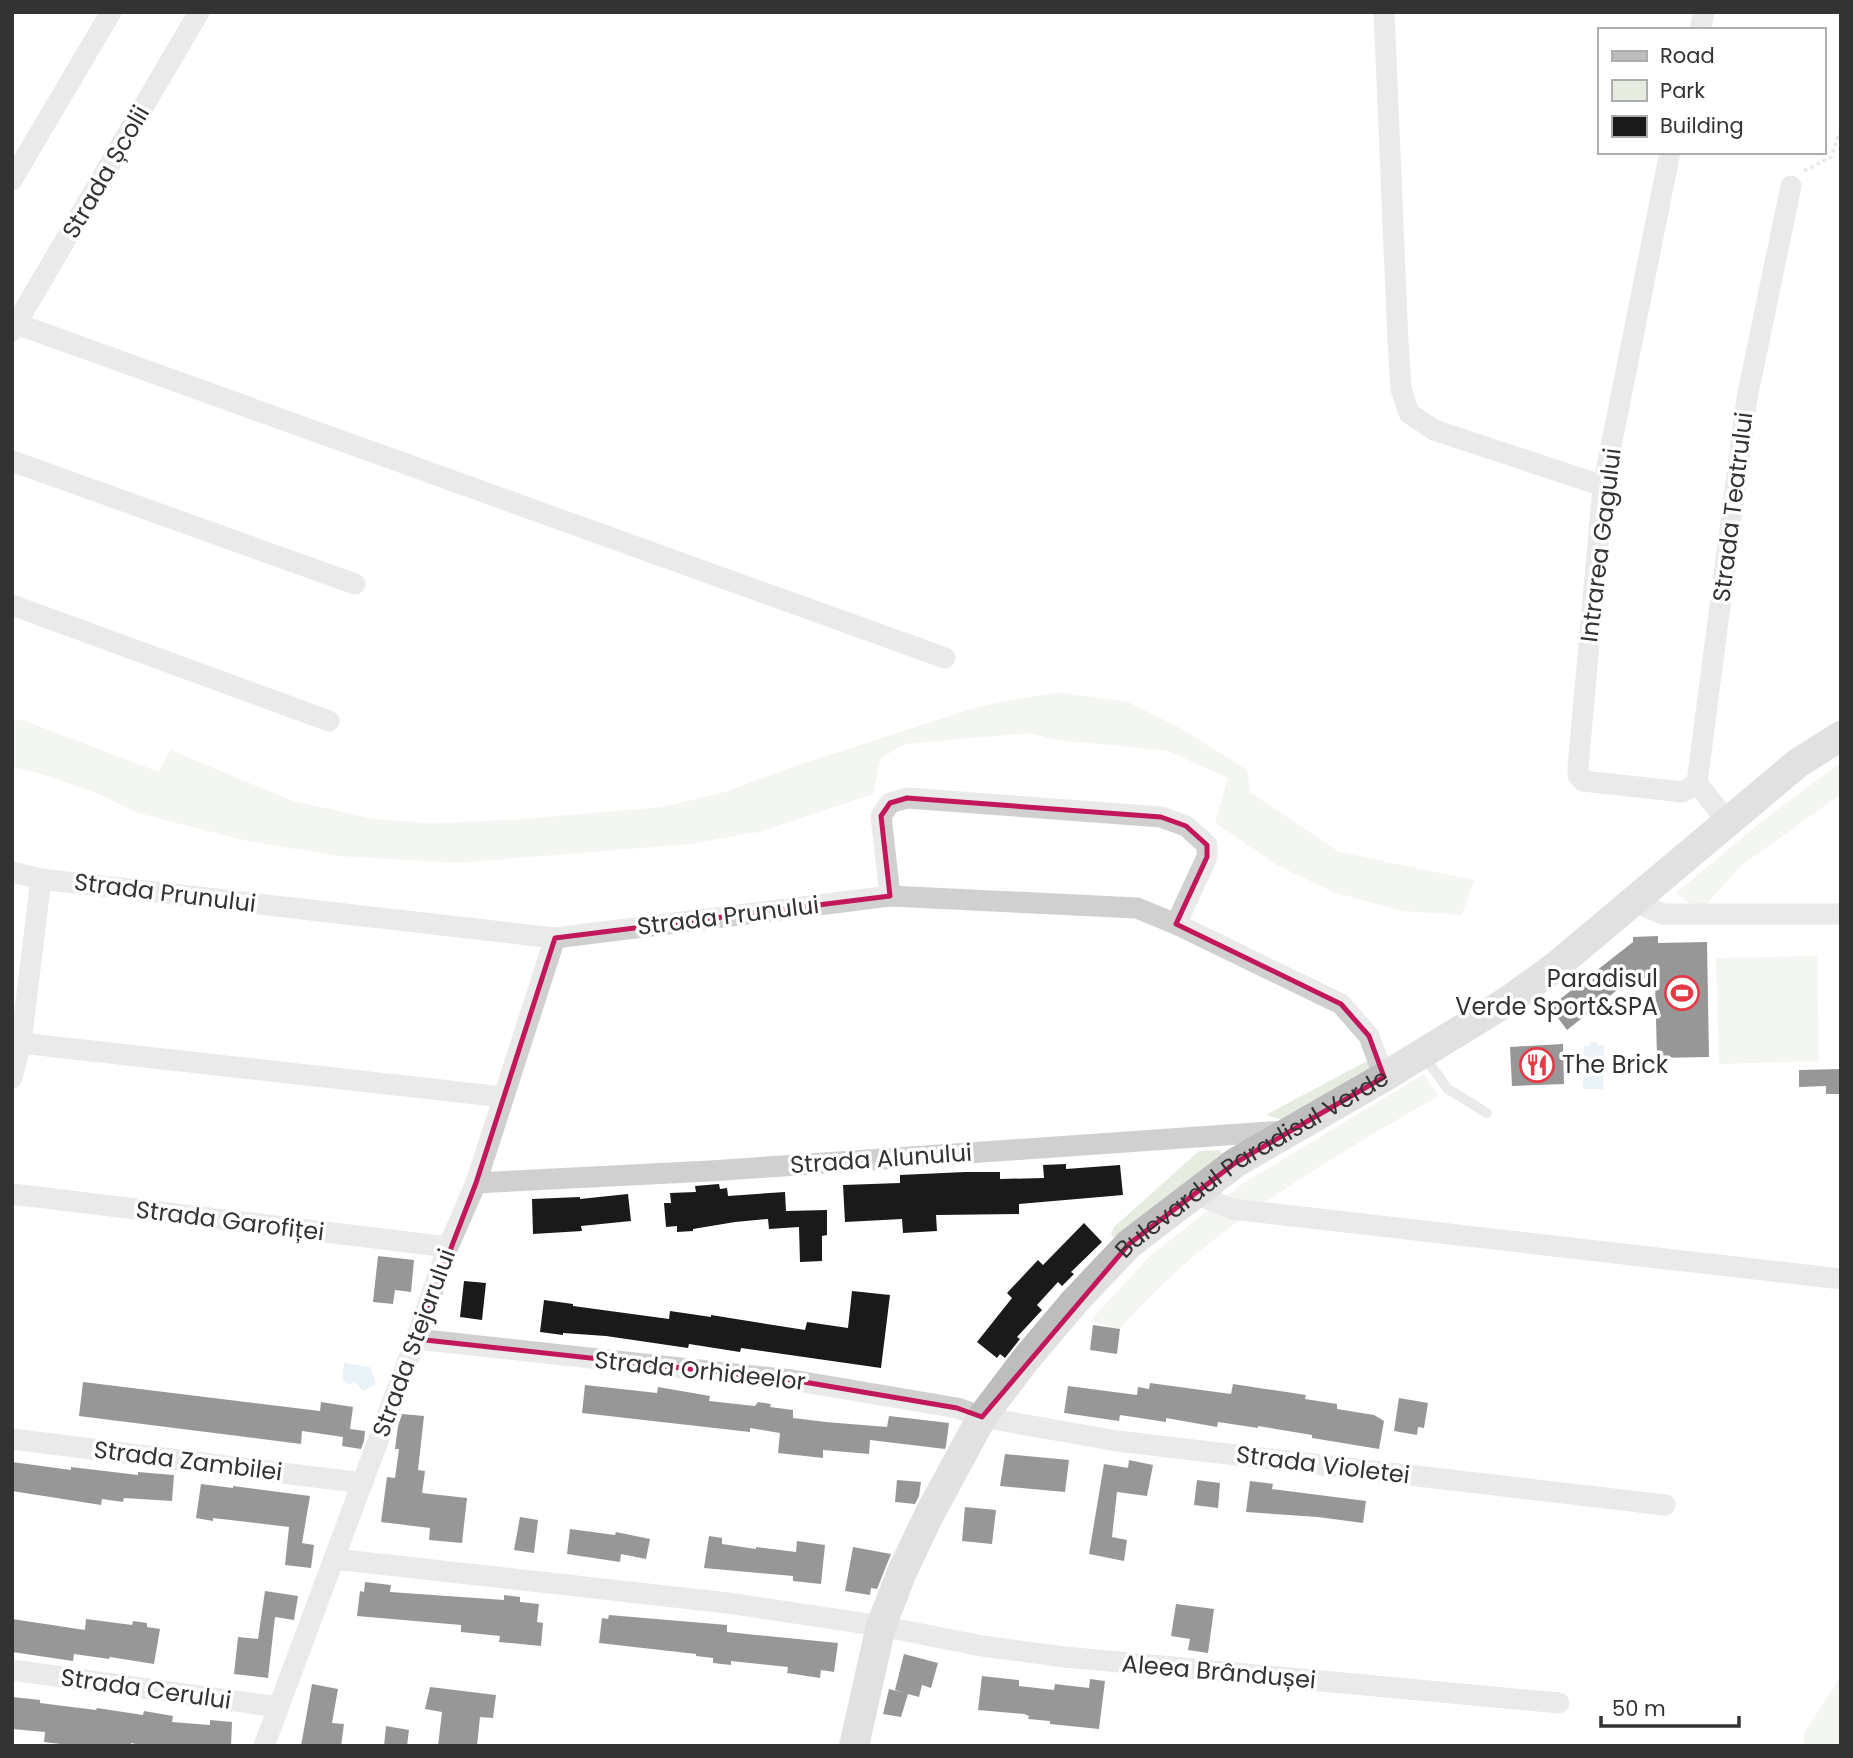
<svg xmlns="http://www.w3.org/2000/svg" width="1853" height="1758" font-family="Poppins,sans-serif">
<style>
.green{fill:#e6ecdf}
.water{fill:#cfe2ee}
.building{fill:#1a1a1a}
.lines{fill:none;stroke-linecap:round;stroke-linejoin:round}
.path{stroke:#cdcdcd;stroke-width:3.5;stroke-dasharray:3.5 3.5;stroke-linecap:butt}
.lane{stroke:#d0d0d0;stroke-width:10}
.street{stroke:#d0d0d0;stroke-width:21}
.secondary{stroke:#bdbdbd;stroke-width:30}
.marked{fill:none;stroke:#c2185b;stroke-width:5;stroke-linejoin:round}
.labels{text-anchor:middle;stroke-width:7;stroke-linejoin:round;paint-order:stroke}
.street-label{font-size:24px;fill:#333;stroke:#fff}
.poi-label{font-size:24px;fill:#333;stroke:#fff;text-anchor:end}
</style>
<rect width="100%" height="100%" fill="#fff"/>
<path class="green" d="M1056,692L1128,702L1182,729L1247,770L1250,792L1339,852L1474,880L1462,915L1402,911L1333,892L1277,865L1215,823L1228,778L1168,751L1057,740L1030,733L905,744L881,758L873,794L758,832L690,844L457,863L339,856L247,841L138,813L94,792L38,773L12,767V719L25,721L159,772L170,750L293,801L374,819L431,823L511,820L662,807L725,792L798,765L981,706Z
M1841,762V794L1742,865L1700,911L1676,893L1757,825Z
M1817,956L1819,1061L1719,1064L1716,958Z
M1384,1052L1397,1069L1294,1123L1266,1115Z
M1424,1074L1438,1096C1328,1160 1203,1231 1120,1329L1090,1321L1152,1254L1242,1184Z
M1220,1150L1226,1161L1118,1243L1111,1234L1114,1227L1199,1151Z
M1841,1676V1746H1804V1733Z"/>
<path class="water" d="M1590,1042H1597V1046L1604,1045L1603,1089H1583L1584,1046H1590Z
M344,1363L370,1367L376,1384L363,1391L354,1381L350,1385L342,1379Z"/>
<path class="building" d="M1658,936V943L1707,942L1709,1057L1657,1058L1655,979H1631L1567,1030L1550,1007L1633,942V937Z
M1563,1044L1564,1084L1512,1086L1510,1047Z
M1841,1069V1094H1826V1086L1799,1087V1070Z
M1066,1164V1169L1120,1165L1123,1195L1019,1204V1214L936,1215L937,1231L903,1233L902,1219L845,1222L843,1185L900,1183V1175L965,1172H1000V1179L1044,1178L1043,1165Z
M719,1184L720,1189L727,1188L728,1196L785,1192L786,1211L827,1210V1235L822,1236V1261L800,1262L799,1227L769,1229L768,1219L735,1222L693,1229V1231L677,1232V1226L666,1227L664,1203H671L670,1193L696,1192L695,1186Z
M628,1194L631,1221L581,1226L582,1231L533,1234L532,1199L580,1197V1199Z
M1084,1223L1102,1242L1071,1272L1074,1274L1062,1286L1058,1282L1037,1305L1042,1310L1017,1337L1020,1339L1005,1358L1000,1354L997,1358L977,1342L1012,1298L1007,1293L1038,1260L1043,1265Z
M378,1256L414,1260L411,1292L395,1290L393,1304L373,1302Z
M464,1281L486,1283L482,1320L460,1317Z
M852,1291L890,1295L881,1368L741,1348L740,1352L689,1344L688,1348L606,1336L563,1333V1335L540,1332L544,1300L573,1304V1306L669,1319L670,1311L711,1317V1315L805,1330L807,1322L848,1328Z
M1093,1325L1120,1329L1117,1354L1090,1350Z
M83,1382L320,1411L321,1402L353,1407L350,1429L365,1431L364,1441L361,1449L342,1446L343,1437L302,1431L301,1444L79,1416Z
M1150,1383L1231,1394L1233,1384L1306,1395L1305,1399L1337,1404V1409L1374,1415L1384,1421L1379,1449L1312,1438V1435L1258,1426V1428L1218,1422L1217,1427L1166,1418V1422L1120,1415L1119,1421L1064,1413L1068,1386L1137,1395L1138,1387L1149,1389Z
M585,1385L657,1393L658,1387L710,1396L709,1401L755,1406L758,1402L771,1404L770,1407L793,1410V1418L826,1422L887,1427L889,1416L949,1423L946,1446L945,1449L870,1440L869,1454L823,1450V1458L778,1453L780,1433L750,1428V1432L582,1413Z
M1399,1398L1428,1403L1424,1428L1418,1427L1417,1435L1394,1431Z
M402,1414L424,1416L418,1470L425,1471L422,1493L467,1498L462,1543L429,1540L430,1528L381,1522L387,1477L395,1478L399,1449H395L398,1426Z
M1005,1454L1069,1460L1065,1492L1000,1486Z
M1129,1460L1153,1465L1147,1496L1117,1492L1112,1537L1127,1540L1124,1561L1089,1554L1104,1464L1128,1468Z
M12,1462L71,1470V1467L138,1475V1472L174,1475L172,1501L124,1498L123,1502L102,1499L101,1505L12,1491Z
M897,1480L921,1482L919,1496L915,1504L895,1502Z
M1197,1480L1220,1483L1218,1508L1194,1505Z
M1250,1481L1273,1484L1272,1489L1366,1501L1363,1523L1318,1517L1246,1512Z
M201,1484L233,1488V1486L310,1496L302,1543L314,1545L311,1568L285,1565L289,1527L213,1518V1521L196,1518Z
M965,1507L996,1510L992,1544L962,1541Z
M520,1517L538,1520L534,1553L514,1550Z
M570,1529L615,1535L616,1532L650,1539L646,1559L621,1554L620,1562L567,1554Z
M709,1536L722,1538V1544L756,1549V1547L796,1552L797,1541L825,1545L821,1584L793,1581V1576L704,1568Z
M853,1547L891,1554L877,1589L871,1588L870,1595L845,1591Z
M365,1582L391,1585L390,1592L504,1600V1595L520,1597V1602L539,1604L537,1622L543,1623L541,1646L499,1642L500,1636L461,1632V1625L357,1616L360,1591L364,1592Z
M265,1591L298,1596L294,1620L275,1617L268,1678L234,1674L238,1637L258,1639Z
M1176,1604L1214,1609L1208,1653L1188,1650L1190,1639L1171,1636Z
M609,1615L727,1625V1632L838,1643L834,1672L821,1670L820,1678L787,1673L788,1667L731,1661V1665L713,1663V1658L696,1656V1654L599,1643L602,1618L608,1619Z
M12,1619L85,1630L86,1619L132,1625L133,1621L147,1623V1627L160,1629L154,1664L110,1657L109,1659L74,1654L73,1661L12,1652Z
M904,1654L938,1663L931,1688L922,1685L919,1697L908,1694L901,1717L883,1714L889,1689L905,1693L895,1690Z
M982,1676L1019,1680V1686L1054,1690L1055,1684L1089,1688L1090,1679L1105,1681L1099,1729L1050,1724V1721L1028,1719L1029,1716L1024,1714L978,1710Z
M312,1684L338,1689L332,1723L344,1724L341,1746H301Z
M430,1687L496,1695L493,1718L480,1717L477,1746H438L442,1712L425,1709Z
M13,1697L40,1700V1703L96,1710L97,1708L143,1715L144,1711L173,1716L172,1722L210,1725V1720L232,1722L231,1746H146L131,1743V1746H77L44,1742L45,1732L12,1729Z
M386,1726L409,1730L407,1746H384Z"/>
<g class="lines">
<path class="path" d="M1804,171L1831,157L1841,129"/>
<path class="lane" d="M1423,1055L1448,1089L1487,1113"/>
<path class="street" d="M1384,12L1398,341L1401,389L1409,413L1434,430L1603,486
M1700,30L1704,12
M1670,152L1603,486L1578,768V775L1583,781L1683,792L1697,783
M12,180L111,12
M17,324L945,658
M12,331L199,12
M12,461L355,584
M12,605L329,721
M1697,783L1747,398L1791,186
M1697,783L1727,821
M12,872L41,879L555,938L890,896L1137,908L1176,924L1341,1004L1369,1036L1384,1077
M890,896L881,816L890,803L907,798L1161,817L1186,826L1207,845V857L1176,924
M1633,901L1663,914H1841
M21,1043L503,1097
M12,1078L21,1043L41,879
M476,1183L710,1171L1284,1131
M12,1194L448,1247
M1195,1194L1232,1209L1841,1279
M416,1339L792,1380L957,1408L982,1417L1117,1441L1665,1505
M12,1439L363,1483
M334,1559L728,1603L881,1626L982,1646L1065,1657L1559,1703
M12,1670L279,1707
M264,1746L416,1339L448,1247L476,1183L555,938"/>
<path class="secondary" id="s1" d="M854,1746L881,1626L902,1572L929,1515L982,1417L1026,1359L1075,1301L1129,1244L1235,1163L1384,1077L1508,1001L1555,967L1798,763L1841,736"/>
</g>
<path d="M0 0H1853V1758H0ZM907,798L1161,817L1186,826L1207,845V857L1176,924L1341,1004L1369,1036L1384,1077L1235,1163L1129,1244L982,1417L957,1408L792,1380L416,1339L476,1183L555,938L890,896L881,816L890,803Z" fill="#fff" fill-opacity=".55" fill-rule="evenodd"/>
<path class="marked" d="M907,798L1161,817L1186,826L1207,845V857L1176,924L1341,1004L1369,1036L1384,1077L1235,1163L1129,1244L982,1417L957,1408L792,1380L416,1339L476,1183L555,938L890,896L881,816L890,803Z"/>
<defs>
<g id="stadium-ring" transform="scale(1.75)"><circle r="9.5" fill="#fff" stroke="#e63946" stroke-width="1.5"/><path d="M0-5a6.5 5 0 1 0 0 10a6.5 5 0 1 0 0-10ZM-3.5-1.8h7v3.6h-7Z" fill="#e63946"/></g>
<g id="restaurant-ring" transform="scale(1.75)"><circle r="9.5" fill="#fff" stroke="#e63946" stroke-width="1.5"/><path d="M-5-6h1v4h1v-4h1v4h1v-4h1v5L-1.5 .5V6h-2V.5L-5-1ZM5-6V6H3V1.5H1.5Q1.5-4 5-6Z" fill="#e63946"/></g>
</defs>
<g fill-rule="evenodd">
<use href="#stadium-ring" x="1682" y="993"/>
<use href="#restaurant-ring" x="1537" y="1065"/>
</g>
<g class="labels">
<g class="street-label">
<text transform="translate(106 172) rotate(-60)" y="8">Strada Școlii</text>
<text transform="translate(1733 507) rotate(-83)" y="8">Strada Teatrului</text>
<text transform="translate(1601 545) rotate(-83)" y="8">Intrarea Gagului</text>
<text transform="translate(165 893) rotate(7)" y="8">Strada Prunului</text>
<text transform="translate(728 916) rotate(-7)" y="8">Strada Prunului</text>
<text transform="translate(881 1159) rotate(-4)" y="8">Strada Alunului</text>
<text dy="8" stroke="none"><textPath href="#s1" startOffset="730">Bulevardul Paradisul Verde</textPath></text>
<text transform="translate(230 1221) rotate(7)" y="8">Strada Garofiței</text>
<text transform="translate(414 1343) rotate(-70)" y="8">Strada Stejarului</text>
<text transform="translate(700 1371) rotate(6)" y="8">Strada Orhideelor</text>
<text transform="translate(188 1461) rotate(7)" y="8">Strada Zambilei</text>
<text transform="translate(1323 1465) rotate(7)" y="8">Strada Violetei</text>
<text transform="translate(1219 1672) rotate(5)" y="8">Aleea Brândușei</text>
<text transform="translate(146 1689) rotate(8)" y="8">Strada Cerului</text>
</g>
<g class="poi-label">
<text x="1658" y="987">Paradisul<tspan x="1658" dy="28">Verde Sport&amp;SPA</tspan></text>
<text x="1562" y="1073" text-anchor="start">The Brick</text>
</g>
</g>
<rect width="1853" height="1758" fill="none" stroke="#333333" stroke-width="28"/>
<rect x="1598" y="28" width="228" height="126" fill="#ffffff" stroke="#adadad" stroke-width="2"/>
<rect x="1612" y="51" width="35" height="10" fill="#bdbdbd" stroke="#adadad" stroke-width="2"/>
<text x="1660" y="63" font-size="21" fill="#333333">Road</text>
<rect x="1612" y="80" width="35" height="21" fill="#e6ecdf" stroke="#adadad" stroke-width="2"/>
<text x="1660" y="98" font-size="21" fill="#333333">Park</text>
<rect x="1612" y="116" width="35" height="21" fill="#1a1a1a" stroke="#adadad" stroke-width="2"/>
<text x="1660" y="133" font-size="21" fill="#333333">Building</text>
<path d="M1601 1716v10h138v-10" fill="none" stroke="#333333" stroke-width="3.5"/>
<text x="1612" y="1716" font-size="21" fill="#333333" stroke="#ffffff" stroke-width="5" paint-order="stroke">50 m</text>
</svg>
